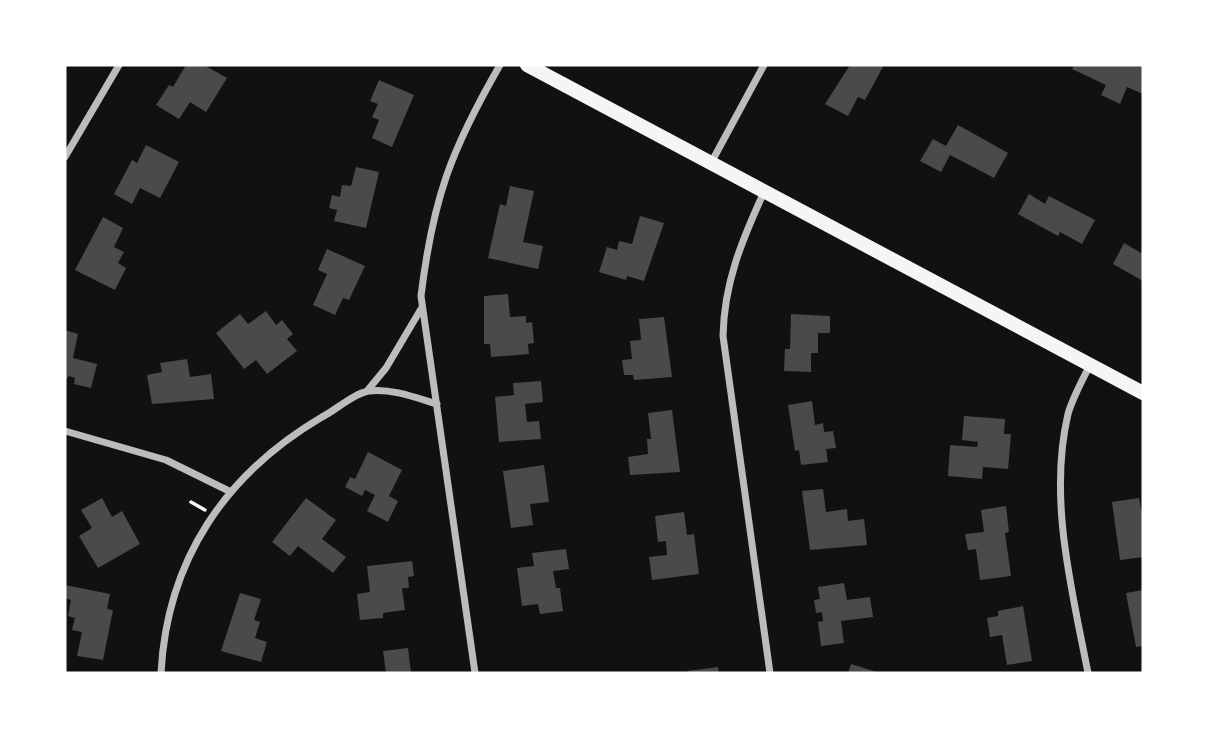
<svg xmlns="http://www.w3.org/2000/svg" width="1208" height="738" font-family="'Public Sans',sans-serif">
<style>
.building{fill:#4a4a4a}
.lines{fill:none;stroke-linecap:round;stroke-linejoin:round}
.path{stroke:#f5f5f5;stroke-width:3.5}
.minor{stroke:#bcbcbc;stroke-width:7}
.secondary{stroke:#f5f5f5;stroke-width:14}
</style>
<rect width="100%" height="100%" fill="#111"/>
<path class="building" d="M186,65H204L227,78L206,112L190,102L179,119L156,105L169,85L173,87Z
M850,65H884L865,100L858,97L848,116L825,104Z
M1074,65H1143V94L1127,87L1120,104L1101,95L1106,85L1072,69Z
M379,80L414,95L392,147L372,138L379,120L372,117L378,104L370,101Z
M958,125L1008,153L994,178L950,155L941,172L920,161L933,139L946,146Z
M146,145L179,162L160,198L140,188L132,204L114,194L132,160L137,163Z
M356,167L379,172L366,228L334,221L337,210L329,208L332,195L340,197L342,185L351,186Z
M510,186L534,191L523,242L543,246L538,269L488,258L500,204L506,206Z
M1029,194L1045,204L1049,196L1095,220L1082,244L1060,232L1058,236L1018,214Z
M640,216L664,223L644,281L627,276L626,280L599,272L607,247L617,250L619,241L632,244Z
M103,217L123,228L114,247L124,252L118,263L126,268L115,290L75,270Z
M1124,243L1141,253L1143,249V281L1113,264Z
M327,249L365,266L349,300L343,298L335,315L313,305L327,274L318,270Z
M508,294L510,317L526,316V323L532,322L534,343L528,344L529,354L491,357L490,344H484V296Z
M266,311L276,325L282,320L293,334L287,339L297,351L267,374L256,360L244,369L216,333L240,314L248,324Z
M791,314L830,316V333H818V353H811V372L784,371L785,349H790Z
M664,317L672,377L634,380L633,375H624L622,360L632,359L630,341L641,340L639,319Z
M65,330L78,334L73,358L97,364L91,388L74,384L75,378L69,376L65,381Z
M187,359L190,377L211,374L214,399L152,404L147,375L162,372L160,363Z
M541,381L543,402L525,404L527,422L539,421L541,439L499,442L495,397L514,395L513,383Z
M812,401L815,425L823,423L824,432L833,431L836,448L826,449L828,462L801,465L799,450L795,451L788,405Z
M672,410L680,472L630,475L628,457L648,454L647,439H651L648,413Z
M964,416L1005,419L1004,434H1011L1008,469L983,467L982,479L948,476L950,445L977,447L978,442L962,440Z
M368,452L402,470L389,496L398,501L388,522L367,511L375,495L365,490L362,496L345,487L350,477L355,479Z
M544,465L549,502L530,504L533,525L511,528L503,471Z
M823,489L826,512L847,509L848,521L864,519L867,545L810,550L802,491Z
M102,498L112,517L122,511L140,544L98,568L79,536L92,528L81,510Z
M306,498L336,520L322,539L346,557L333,573L298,546L290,556L272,542Z
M1139,498L1141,510L1143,509V557L1120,560L1112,502Z
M1006,506L1009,532L1005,533L1011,576L980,580L976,549L968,550L965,534L984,532L981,510Z
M684,512L687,535L694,534L699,574L652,580L649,557L667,555L666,541L658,542L655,516Z
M566,549L569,569L553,571L556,588H560L563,611L540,614L538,604L522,606L517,568L534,566L532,553Z
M412,561L414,576L408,577L409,588H402L405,610L383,613V618L360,620L357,594L370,592L367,566Z
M844,583L847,600L870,597L873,617L841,621L844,643L821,646L818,622L823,621L822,612L816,613L814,600L820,599L818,587Z
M65,585L110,594L107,609L113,610L103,660L77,656L82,632L72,630L75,618L68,616L71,600L65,598Z
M1143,590V646L1136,647L1126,593Z
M240,593L261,599L254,620L260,622L255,638L267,642L261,662L221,651Z
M1023,606L1032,661L1007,665L1002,635L990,637L987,618L998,616V611Z
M408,648L411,673H386L383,651Z
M851,664L880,673H848Z
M718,667L719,673H688L687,671Z"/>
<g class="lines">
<path class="path" d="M191,502L205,510"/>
<path class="minor" d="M65,157L119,65
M711,163L764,65
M764,192C742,240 724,283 723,336L770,673
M367,391L386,368L421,309
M65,431L166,460L229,491
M161,673C167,560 225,474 322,417C336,410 354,393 369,391C391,388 417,398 437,404
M475,673L421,296C433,198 451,150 500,65
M1088,673C1072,590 1048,499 1068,414C1073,397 1082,381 1090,365"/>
<path class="secondary" d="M527,65L1143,393"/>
</g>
<rect width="1208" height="738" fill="none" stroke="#ffffff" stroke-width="133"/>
</svg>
